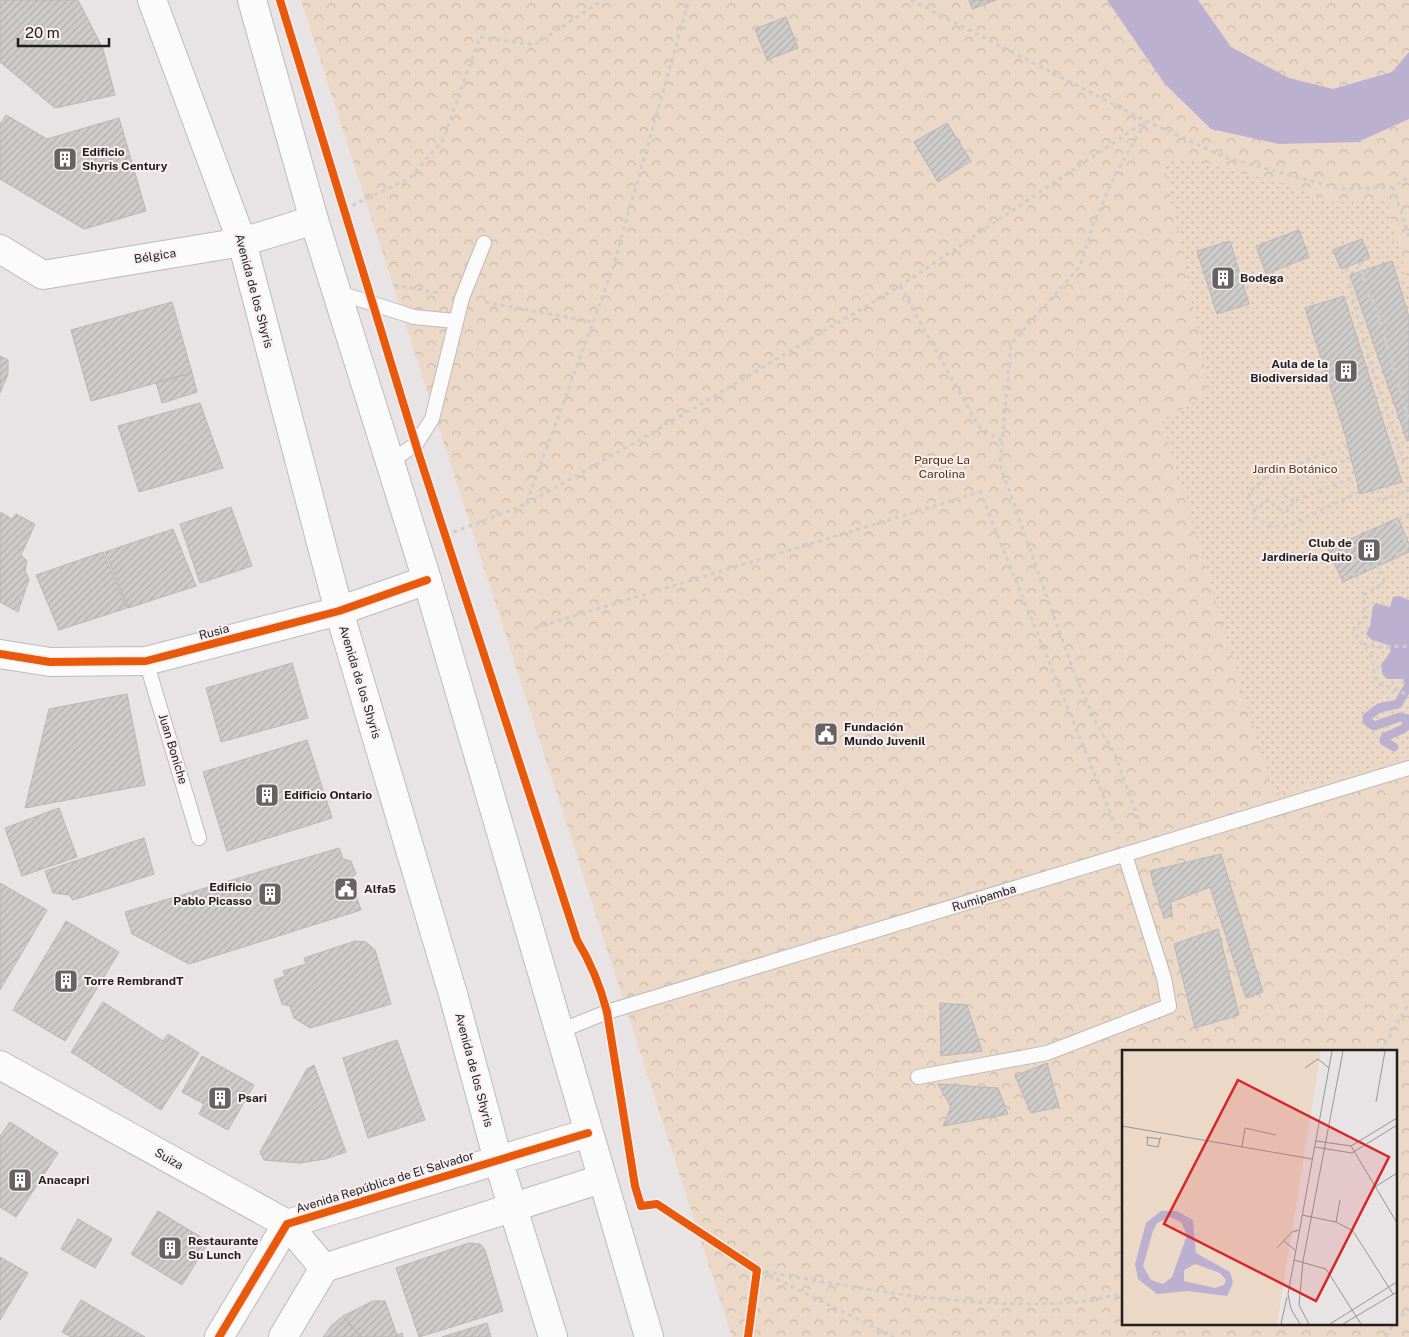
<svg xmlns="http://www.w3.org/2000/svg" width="1409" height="1337" font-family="'Public Sans',sans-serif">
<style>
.park{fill:url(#park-crowns);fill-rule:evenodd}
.garden{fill:url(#garden-dots)}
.water{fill:#bcb0d1}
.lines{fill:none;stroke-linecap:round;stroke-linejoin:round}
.stream{stroke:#bcb0d1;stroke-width:9}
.building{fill:url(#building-hatch);stroke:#b9b6b6}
.lane-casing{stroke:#bebabb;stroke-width:16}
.street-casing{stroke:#bebabb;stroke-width:30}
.secondary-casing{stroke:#bebabb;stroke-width:30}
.path{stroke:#cecece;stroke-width:3;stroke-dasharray:4 4;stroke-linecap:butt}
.lane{stroke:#fcfbfb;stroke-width:14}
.street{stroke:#fcfbfb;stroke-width:28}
.secondary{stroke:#fcfbfb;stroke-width:28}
.cycleway-casing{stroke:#f7eff1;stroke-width:11}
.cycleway{stroke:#e8590c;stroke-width:8}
.labels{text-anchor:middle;stroke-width:4;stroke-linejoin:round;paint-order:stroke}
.poi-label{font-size:12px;font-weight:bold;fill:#211e1e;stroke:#f7eff1;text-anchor:start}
.street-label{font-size:12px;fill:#211e1e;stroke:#f7eff1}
.park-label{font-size:12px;fill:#573203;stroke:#f7eff1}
.inset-road{fill:none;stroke:#989595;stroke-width:1}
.view{fill:#d62828;fill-opacity:0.15;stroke:#d62828;stroke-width:2.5}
.inset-edge{fill:none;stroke:#211e1e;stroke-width:2.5}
</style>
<defs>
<pattern id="park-crowns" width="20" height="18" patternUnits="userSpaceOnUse" patternTransform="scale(1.25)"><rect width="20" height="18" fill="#ecd8c7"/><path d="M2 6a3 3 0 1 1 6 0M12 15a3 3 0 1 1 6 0" fill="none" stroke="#cab9aa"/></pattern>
<pattern id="garden-dots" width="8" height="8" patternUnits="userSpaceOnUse" patternTransform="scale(1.25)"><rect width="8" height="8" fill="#ecd8c7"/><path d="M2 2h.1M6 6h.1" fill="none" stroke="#cab9aa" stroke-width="1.8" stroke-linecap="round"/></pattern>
<pattern id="building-hatch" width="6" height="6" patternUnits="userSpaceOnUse" patternTransform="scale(1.25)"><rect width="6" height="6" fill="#cecbcb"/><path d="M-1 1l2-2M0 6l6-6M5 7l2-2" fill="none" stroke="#b1aeae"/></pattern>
</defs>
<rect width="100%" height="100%" fill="#e8e4e5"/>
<path class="park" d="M301,0H1409V1337H732ZM1123,1051H1395V1323H1123Z"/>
<path class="garden" d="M1192,160L1216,165L1307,191L1331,202L1386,201L1409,285V757L1273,794L1162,420L1210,393L1164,161Z"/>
<path class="water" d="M1107,0H1198L1231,47L1289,78L1333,89L1392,72L1409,52V119L1358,142L1279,144L1211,129L1164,83Z
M1399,596L1409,600V685L1405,684L1403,679H1387L1383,675L1381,665L1391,651L1388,645L1372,640L1366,634L1370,626L1373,606L1376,603L1390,607L1393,597Z"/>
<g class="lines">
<path class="stream" d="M1409,685L1398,704L1379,708L1367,717V721L1374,726L1400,717L1409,719
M1394,747L1384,741L1385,737L1403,729L1409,724"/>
</g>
<path class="building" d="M0,0H78L103,49L115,95L55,108L0,62Z
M969,0H996L972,9Z
M786,17L798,48L767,60L755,29Z
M6,115L47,139L119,118L146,211L84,229L0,179V124Z
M947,123L971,161L938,182L914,142Z
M1299,230L1309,257L1266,274L1256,246Z
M1362,239L1370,258L1341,269L1333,250Z
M1230,241L1249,304L1217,314L1197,251Z
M1392,261L1409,317V440L1407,441L1350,275Z
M1344,296L1402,482L1360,494L1345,434L1305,308Z
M172,302L192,373L91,401L71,330Z
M0,356L8,360V374L0,393Z
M192,373L197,392L162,403L156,382Z
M200,403L223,468L139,492L118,426Z
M231,507L252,566L200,583L180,524Z
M0,512L12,519L16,514L35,524L21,555L27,561L25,571L29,579L18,612L0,602Z
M1398,518L1409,544V552L1343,582L1328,549Z
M173,529L196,586L128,608L105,552Z
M103,552L127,608L59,630L36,575Z
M292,663L308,718L221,742L206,688Z
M127,694L145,785L25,808L49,709Z
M307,740L332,818L227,851L203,772Z
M59,808L77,857L22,876L5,828Z
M144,838L154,874L73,900L69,895L53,893L45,871Z
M339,848L343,859L351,861L356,874L350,878L361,910L189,964L132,934L125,912Z
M1221,854L1263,992L1246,998L1210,887L1171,902L1172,916L1164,918L1150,871Z
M0,883L47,910L0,990Z
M66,921L119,952L65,1041L13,1010Z
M1218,929L1239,1015L1195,1028L1174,944Z
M355,941L366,942L375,950L391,1004L310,1028L294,1018L290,1006L282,1004L274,980L285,976L283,971L306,964L304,958Z
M103,1002L163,1041L168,1034L199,1053L161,1110L71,1052Z
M940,1003L967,1005L982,1051L941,1056Z
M397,1040L425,1120L368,1138L343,1058Z
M202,1056L254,1085L228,1130L199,1114L204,1104L182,1092Z
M1047,1063L1059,1107L1031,1113L1015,1076Z
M314,1065L346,1152L325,1159L300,1163L264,1160L260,1152L307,1069Z
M938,1084L998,1088L1008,1114L943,1126L951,1107Z
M10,1122L58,1153L16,1217L0,1207V1136Z
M158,1211L209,1242L182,1285L131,1254Z
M78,1219L112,1239L95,1268L61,1249Z
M469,1243L480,1244L485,1250L503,1311L419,1337L396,1268Z
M0,1257L28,1273L0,1320Z
M81,1300L145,1337H71L62,1332Z
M373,1301H385L397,1335L402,1333L403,1337H361L343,1316Z
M343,1316L361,1337H323L332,1325Z
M487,1323L491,1337H442Z"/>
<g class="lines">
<g class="lane-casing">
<path id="lane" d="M337,292L414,317L455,321
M390,462L416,444L432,419L462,298L484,243
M146,661L199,838
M560,1031L607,1012L1409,768
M918,1077L1047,1053L1169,1006L1164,978L1125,855"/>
</g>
<g class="street-casing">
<path id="street" d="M0,249L43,275L242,242L314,220
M0,654L50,662L146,661L339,611L427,580
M0,1065L287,1224L324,1268"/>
</g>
<g class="secondary-casing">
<path id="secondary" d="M152,0L242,242L339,611L453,994L498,1160L553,1337
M252,0L314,220L427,580L649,1337
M219,1337L287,1224L588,1133
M283,1337L324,1268L601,1179"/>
</g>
<path class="path" d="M911,0L1146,121L1227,158L1340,189L1393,187L1409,177
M1393,187L1409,237
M345,209L410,178L443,140L480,37L534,45L603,0
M1359,262L1368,294L1375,305L1409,420
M1346,268C1360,333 1381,397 1403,460L1409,458
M394,285L440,293
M900,286L979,427L1002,441
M485,302L593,322
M1348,445L1268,475L1249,493L1255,518L1272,527L1288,526L1359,492
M1378,489L1379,501L1409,490
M1294,501L1285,496V489C1300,471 1329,465 1351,459
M526,504L650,434L900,286L1146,121
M1253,512L1268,500L1282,511H1287L1294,501L1356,477
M1409,514L1396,520L1409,549
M446,535L526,504L612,271L689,0
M1376,564L1384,579L1383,583L1364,595L1365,617L1354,628L1358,639L1370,653L1373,660L1374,677L1380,684L1409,695
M1344,578L1409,549
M535,628L980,492L1119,834
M1363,644L1378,647L1409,646
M1141,826L1114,752L1097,725L1073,670L1000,465L1011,344L1080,266L1094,222L1116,173L1146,121
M1381,1051L1409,1003
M641,1206L657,1204L757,1270L748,1337
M757,1270C862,1289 970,1310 1078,1302C1093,1301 1108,1296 1123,1294
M762,1272L894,1337
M1395,1321L1409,1309
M1386,1337L1394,1323"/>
<use href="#lane" class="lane"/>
<use href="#street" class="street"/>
<use href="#secondary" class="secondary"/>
<g class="cycleway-casing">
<path id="cycleway" d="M280,0L419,455L577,940C591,963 600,985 607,1012L635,1186L641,1206L657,1204L757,1270L748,1337
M0,654L50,662L146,661L339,611L427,580
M219,1337L287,1224L588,1133"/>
</g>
<use href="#cycleway" class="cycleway"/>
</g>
<defs>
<g id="building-square" transform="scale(1.25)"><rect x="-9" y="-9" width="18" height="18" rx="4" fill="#676364" stroke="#f7eff1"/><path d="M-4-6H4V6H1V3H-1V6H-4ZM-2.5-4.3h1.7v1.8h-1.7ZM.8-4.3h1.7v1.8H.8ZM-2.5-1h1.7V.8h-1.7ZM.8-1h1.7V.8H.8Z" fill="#fff"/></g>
<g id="civic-square" transform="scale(1.25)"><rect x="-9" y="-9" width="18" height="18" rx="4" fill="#676364" stroke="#f7eff1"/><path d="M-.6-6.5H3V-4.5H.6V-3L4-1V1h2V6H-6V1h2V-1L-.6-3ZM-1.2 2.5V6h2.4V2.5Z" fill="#fff"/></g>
</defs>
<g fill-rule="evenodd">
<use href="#building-square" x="65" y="159"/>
<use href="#building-square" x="1223" y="278"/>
<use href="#building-square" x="1346" y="371"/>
<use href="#building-square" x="1369" y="550"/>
<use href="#civic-square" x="826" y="734"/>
<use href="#building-square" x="267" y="795"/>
<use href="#civic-square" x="346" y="889"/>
<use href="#building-square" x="270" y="894"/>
<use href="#building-square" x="66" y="981"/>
<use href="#building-square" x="220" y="1098"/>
<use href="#building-square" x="20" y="1180"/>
<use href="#building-square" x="170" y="1248"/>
</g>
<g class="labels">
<g class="poi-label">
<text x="82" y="156">Edificio<tspan x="82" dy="14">Shyris Century</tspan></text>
<text x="1240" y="282">Bodega</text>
<text x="1328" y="368" text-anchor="end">Aula de la<tspan x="1328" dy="14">Biodiversidad</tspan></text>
<text x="1352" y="547" text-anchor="end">Club de<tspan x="1352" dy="14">Jardinería Quito</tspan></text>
<text x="844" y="731">Fundación<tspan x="844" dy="14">Mundo Juvenil</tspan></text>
<text x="284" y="799">Edificio Ontario</text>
<text x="252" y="891" text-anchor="end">Edificio<tspan x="252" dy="14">Pablo Picasso</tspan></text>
<text x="364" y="893">Alfa5</text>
<text x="84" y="985">Torre RembrandT</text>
<text x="238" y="1102">Psari</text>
<text x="38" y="1184">Anacapri</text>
<text x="188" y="1245">Restaurante<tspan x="188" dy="14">Su Lunch</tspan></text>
</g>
<g class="street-label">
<text transform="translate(155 256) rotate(-9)" y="4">Bélgica</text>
<text transform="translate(254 291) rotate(75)" y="4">Avenida de los Shyris</text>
<text transform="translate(214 632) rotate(-15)" y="4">Rusia</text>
<text transform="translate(360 682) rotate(73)" y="4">Avenida de los Shyris</text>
<text transform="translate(173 749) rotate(73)" y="4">Juan Boniche</text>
<text transform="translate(984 898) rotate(-17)" y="4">Rumipamba</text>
<text transform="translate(474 1070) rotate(75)" y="4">Avenida de los Shyris</text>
<text transform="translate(169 1159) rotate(29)" y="4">Suiza</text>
<text transform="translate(385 1182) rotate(-17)" y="4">Avenida República de El Salvador</text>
</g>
<g class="park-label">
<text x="942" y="464">Parque La<tspan x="942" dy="14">Carolina</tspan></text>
<text x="1295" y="473">Jardin Botánico</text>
</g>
</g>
<g transform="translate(1122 1050)">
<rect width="275" height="275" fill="#e8e4e5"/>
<path d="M0,1H199L155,274H0Z" fill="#ecd8c7"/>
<path d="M0,79L21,84L16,110L8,109L6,134L28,138L31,136L38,113L58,117L53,153L30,158L19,171L17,181L0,178ZM69,89L100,96L92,142H85L77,170L56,153Z" fill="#ecd8c7"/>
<path d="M52,1L77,4L106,1L76,9ZM141,232L152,242L151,253L144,262L145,274L138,264L148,253L150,244L148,240L135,241L136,233ZM102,262L117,265L123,274H118L115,268L113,274L99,271Z" fill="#ecd8c7"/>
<path d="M39,161H55L71,170L74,203L108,222L111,233L105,246L65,241L35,244L16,229L13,214L24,173ZM48,167L59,172L65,185L50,227L41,234L29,230L21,216L31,181L35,173ZM73,214L98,223L104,230L102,235L93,238L62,231V220Z" fill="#bcb0d1" fill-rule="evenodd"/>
<path class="inset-road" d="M183,18L196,9L207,18M254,52L263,1M0,76L190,109M24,87L38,89L39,87M26,87L25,95L36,97L38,89M194,91L229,96L275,68M229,96L275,173M120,97L123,78L154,85M193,97L230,103L275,75M253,137L275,123M180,165L214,172L231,181L271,244M214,172L218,150M162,191L174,201M155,198L170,182L177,180M172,210L204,219L239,274M159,274L165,247M178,274L169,259L166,244L210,1M187,274L177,255L181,211L221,1M208,274L275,232M221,274L275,242"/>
<path class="view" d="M116,30L267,107L194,251L42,174Z"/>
<rect width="275" height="275" class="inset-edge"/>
</g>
<path d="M18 38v8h91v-8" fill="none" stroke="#211e1e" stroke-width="2.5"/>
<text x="25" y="38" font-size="15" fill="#211e1e" stroke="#f7eff1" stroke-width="4" paint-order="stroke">20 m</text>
</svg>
